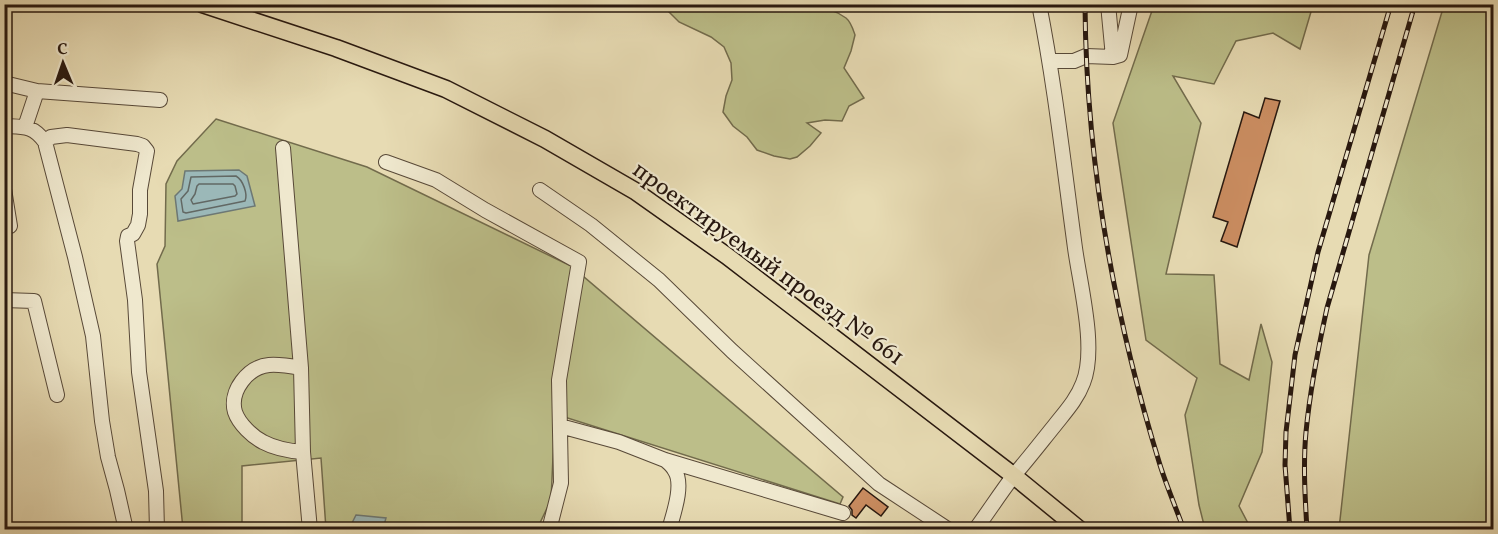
<svg xmlns="http://www.w3.org/2000/svg" width="1498" height="534" font-family="Vollkorn,serif">
<style>
.green{fill:#bcbe89;stroke:#726b4c;stroke-width:1.5}
.water{fill:#9bb8b8;stroke:#6d7874;stroke-width:1.5}
.lines{fill:none;stroke-linecap:round;stroke-linejoin:round}
.shore{stroke:#626864;stroke-width:1.5}
.building{fill:#cb8d61;stroke:#28180f;stroke-width:1.5}
.minor-casing{stroke:#584938;stroke-width:16}
.major-casing{stroke:#28180f;stroke-width:19}
.minor{stroke:#efe8ce;stroke-width:14}
.major{stroke:#e7dbb3;stroke-width:16}
.rail-casing{stroke:#28180f;stroke-width:5}
.rail{stroke:#efe8ce;stroke-width:3;stroke-dasharray:9;stroke-linecap:butt}
.labels{text-anchor:middle;stroke-width:4.5;stroke-linejoin:round;paint-order:stroke}
.street-label{font-size:24px;fill:#28180f;stroke:#efe8ce}
</style>
<rect width="100%" height="100%" fill="#e7dbb3"/>
<filter id="stains"><feTurbulence type="fractalNoise" baseFrequency=".00333" numOctaves="4"/><feColorMatrix values="0 0 0 0 .2 0 0 0 0 .09 0 0 0 0 .02 0 0 0 .5 -.17"/></filter>
<radialGradient id="worn" r=".72"><stop offset=".6" stop-color="#630" stop-opacity="0"/><stop offset="1" stop-color="#630" stop-opacity=".3"/></radialGradient>
<path class="green" d="M672,5H727C737,9 747,9 757,5C786,4 821,0 846,18C851,22 853,29 855,35L851,51L844,68L864,98L849,106L842,121L825,120L807,123L821,133L810,146L797,157L790,159L774,156L757,150L747,137L733,126L723,112L726,96L732,80L731,63L724,47L711,37L679,22L667,10Z
M1154,5H1313L1300,49L1273,33L1236,41L1214,84L1173,76L1201,123L1166,274L1214,275L1220,364L1249,380L1261,324L1272,362L1262,452L1239,506L1250,527L1245,529H1205L1199,505L1185,415L1197,378L1146,340L1113,123Z
M1444,5H1493V529H1339L1369,255Z
M216,119L367,167L571,266L843,497L840,504L555,414L551,500L537,529H326L321,458L242,466V529H183L157,264L165,246L166,184L177,161Z"/>
<path class="water" d="M239,170L247,176L255,206L178,221L175,196L182,189L185,171Z
M356,515L386,518L383,529H349Z"/>
<g class="lines">
<path class="shore" d="M236,176C243,180 248,194 245,201L186,213L183,212L181,199L188,191L191,177Z
M199,184H233L235,186L237,194L235,196L193,204L191,200L195,194L197,186Z"/>
</g>
<path class="building" d="M1265,98L1280,101L1237,247L1221,241L1228,222L1213,217L1244,112L1259,118Z
M863,488L888,507L881,516L866,505L856,518L852,515V510L849,506Z"/>
<g class="lines">
<g class="minor-casing">
<path id="minor" d="M1108,4L1113,57
M1050,61H1074L1086,56L1113,57L1120,55L1131,4
M4,83L37,91L160,100
M4,126C23,127 33,125 45,142L75,257L93,336L102,421L108,457L117,490L126,530
M25,127L37,91
M45,142L51,137L67,135L137,144L143,146L147,151L140,190V214L138,225L133,234L128,236L127,241L135,300L139,372L156,491L157,530
M283,148L301,368L303,452L310,530
M386,162L436,180L485,210L579,262L559,380L561,483L549,530
M4,189L10,226
M540,190L591,225L659,280L732,351L879,484L949,530
M4,300L34,301L57,395
M301,368C290,366 279,364 269,365C248,367 229,391 235,412C239,424 253,437 263,442C276,449 289,451 303,452
M560,426L619,442L665,460L843,513
M665,460C669,463 673,467 675,471C684,485 673,515 669,530
M975,530C989,511 1001,492 1015,474C1029,458 1042,441 1055,425C1066,411 1077,399 1083,383C1097,349 1080,285 1075,248C1064,167 1055,85 1039,4"/>
</g>
<g class="major-casing">
<path id="major" d="M202,4L336,48L446,89L545,139L635,191L727,256L1014,476L1080,530"/>
</g>
<use href="#minor" class="minor"/>
<use href="#major" class="major"/>
<g class="rail-casing">
<path id="rail" d="M1085,4C1086,161 1114,316 1160,465C1167,487 1176,508 1184,530
M1290,530L1285,465L1286,432L1295,355L1318,252L1391,4
M1307,530C1305,497 1303,464 1306,432C1310,390 1318,349 1327,308L1415,4"/>
</g>
<use href="#rail" class="rail"/>
</g>
<g class="labels">
<g class="street-label">
<text transform="translate(769 263) rotate(36)" y="8">проектируемый проезд № 661</text>
</g>
</g>
<rect width="1498" height="534" fill="none" stroke="#e7dbb3" stroke-width="24"/>
<rect x="6" y="6" width="1486" height="522" fill="none" stroke="#28180f" stroke-width="3"/>
<rect x="12" y="12" width="1474" height="510" fill="none" stroke="#28180f" stroke-width="1.5"/>
<g transform="translate(63 63) rotate(358)" stroke="#efe8ce" stroke-width="4.5" paint-order="stroke">
<path d="M0-4.5L10 22L0 15L-10 22Z" fill="#28180f"/>
<text y="-9" font-size="16" font-weight="bold" text-anchor="middle" fill="#28180f">С</text>
</g>
<rect width="100%" height="100%" filter="url(#stains)"/>
<rect width="100%" height="100%" fill="url(#worn)"/>
</svg>
